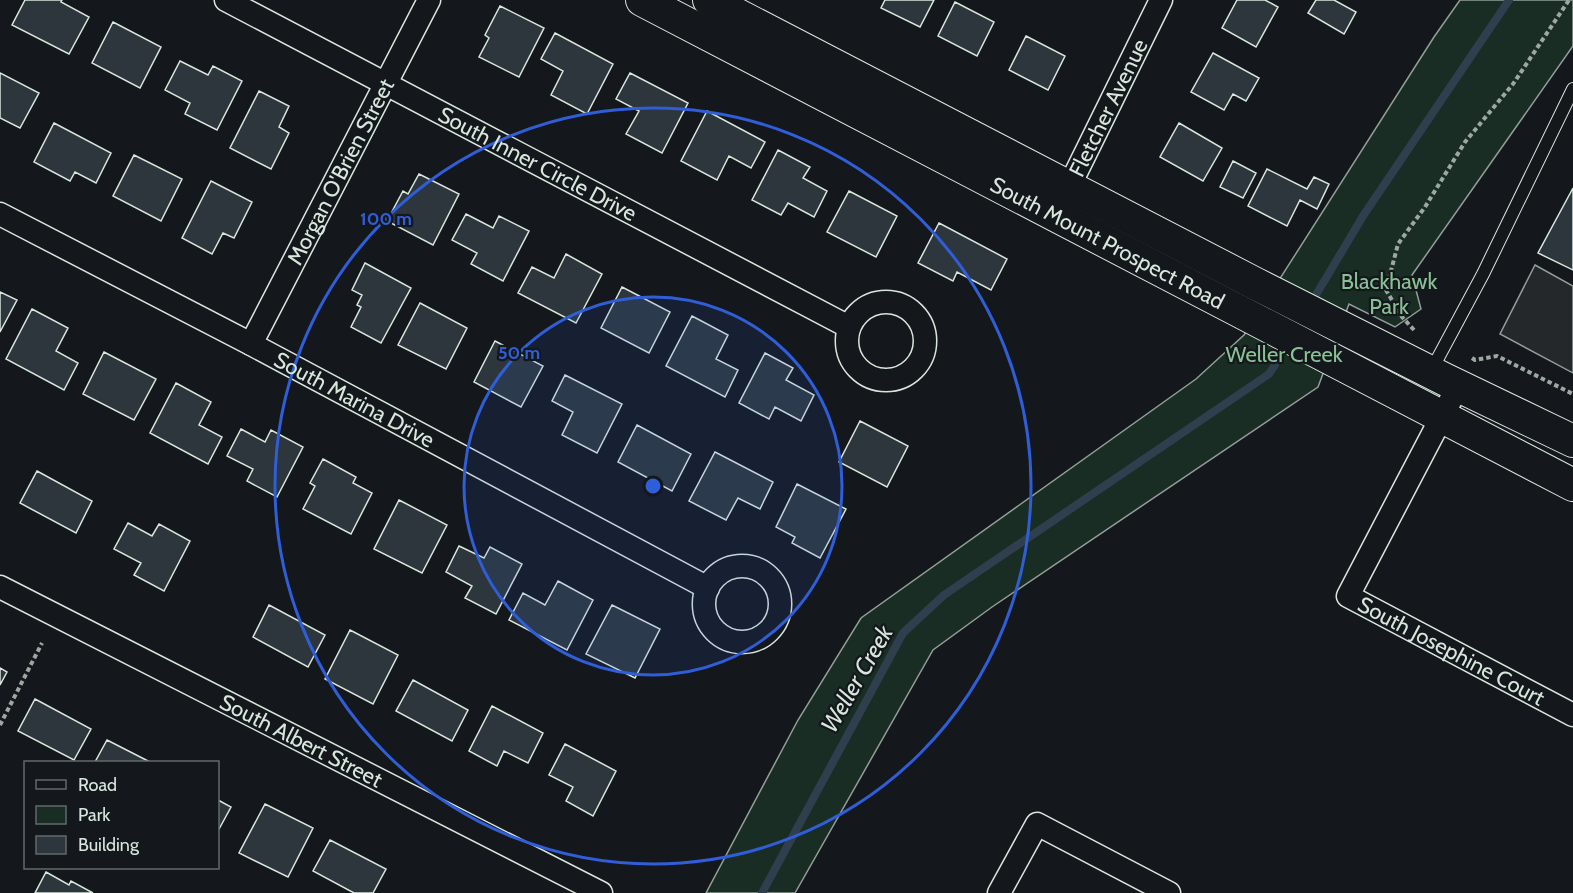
<svg xmlns="http://www.w3.org/2000/svg" width="1573" height="893" font-family="Cabin,sans-serif">
<style>
.green{fill:#1a2d24;stroke:#939e99;stroke-width:1.5}
.parking{fill:#24282b;stroke:#939e99;stroke-width:1.5}
.lines{fill:none;stroke-linecap:round;stroke-linejoin:round}
.stream{stroke:#2f3f4d;stroke-width:8}
.building{fill:#2c363c;stroke:#d8e6dc;stroke-width:1.5}
.service-casing{stroke:#d8e6dc;stroke-width:14}
.minor-casing{stroke:#d8e6dc;stroke-width:25}
.secondary-casing{stroke:#d8e6dc;stroke-width:34}
.path{stroke:#9da8a2;stroke-width:4;stroke-dasharray:4.5 3;stroke-linecap:butt}
.service{stroke:#14181c;stroke-width:12}
.minor{stroke:#14181c;stroke-width:22}
.secondary{stroke:#14181c;stroke-width:32}
.ring{fill:none;stroke:#305dd8;stroke-width:3}
.labels{text-anchor:middle;stroke-width:4.5;stroke-linejoin:round;paint-order:stroke}
.street-label{font-size:22px;fill:#d8e6dc;stroke:#14181c}
.park-label{font-size:22px;fill:#8ac095;stroke:#14181c}
.water-label{font-size:24px;font-style:italic;fill:#d8e6dc;stroke:#14181c}
.centre{fill:#305dd8;stroke:#14181c;stroke-width:3}
.ring-label{font-size:18px;text-anchor:middle;font-weight:bold;fill:#305dd8;stroke:#14181c;stroke-width:4.5;stroke-linejoin:round;paint-order:stroke}
</style>
<rect width="100%" height="100%" fill="#14181c"/>
<path class="green" d="M1460,0H1573V46L1412,275L1421,309L1395,327L1349,304L1318,387L992,607L933,650L795,893H706L798,720L861,618L1196,379L1244,335L1434,37Z"/>
<path class="parking" d="M1535,265L1573,286V373L1500,334Z"/>
<g class="lines">
<path class="stream" d="M1310,305L1363,216L1509,0
M762,893L903,633L944,595L1269,374L1275,365"/>
</g>
<path class="building" d="M25,0H62L61,2L89,17L69,54L12,25Z
M885,0H934L920,27L881,8Z
M1237,0H1265L1278,7L1256,47L1222,28Z
M1316,0H1334L1356,12L1344,34L1308,13Z
M955,2L994,22L977,56L938,36Z
M500,6L544,28L519,77L479,57L489,38L485,35Z
M113,22L161,47L140,88L92,63Z
M555,33L613,64L587,114L551,95L563,71L541,59Z
M1026,36L1065,56L1048,90L1009,70Z
M1213,53L1259,78L1246,101L1233,94L1224,110L1191,92Z
M180,61L208,75L213,66L242,81L217,130L185,114L190,103L165,90Z
M0,73L39,93L20,128L0,118Z
M630,73L688,103L662,153L626,134L639,111L616,99Z
M259,91L289,106L279,127L289,133L271,169L230,148Z
M707,111L765,142L751,168L729,156L717,180L681,161Z
M54,123L111,153L96,183L75,172L70,181L34,162Z
M1179,123L1222,148L1203,181L1160,157Z
M778,150L810,167L803,178L827,191L814,217L788,203L781,215L752,200Z
M134,155L182,179L161,221L113,196Z
M1233,161L1256,173L1243,198L1220,187Z
M1267,169L1307,189L1314,177L1329,184L1317,209L1300,200L1287,226L1248,206Z
M419,174L459,194L433,245L387,221L403,191L408,194Z
M211,181L252,202L234,238L223,233L212,254L182,238Z
M1573,188V270L1538,253Z
M849,191L897,216L876,257L827,232Z
M466,214L493,228L499,216L529,231L503,281L471,264L477,253L452,240Z
M939,223L1007,259L991,290L957,272L953,281L918,263Z
M566,254L602,274L576,323L518,293L532,267L554,278Z
M365,263L411,288L381,343L351,327L361,307L357,305L362,295L352,290Z
M622,287L670,312L649,353L601,328Z
M0,292L17,300L0,332Z
M420,303L467,328L446,369L398,345Z
M32,309L68,328L56,351L78,363L64,390L6,359Z
M692,316L728,335L716,359L738,370L725,397L666,366Z
M495,341L543,366L521,407L474,382Z
M104,352L156,379L134,420L83,394Z
M765,353L793,368L786,380L814,395L801,421L775,407L769,419L739,403Z
M565,375L622,404L597,453L562,435L573,412L552,401Z
M176,383L211,402L199,425L222,437L208,464L150,433Z
M860,421L908,446L887,487L839,462Z
M637,425L691,454L672,491L618,462Z
M241,429L265,442L271,430L303,447L277,497L247,481L253,469L227,456Z
M715,452L773,482L760,509L738,498L726,520L689,501Z
M323,459L356,477L353,483L372,493L351,534L303,509L315,486L310,483Z
M37,471L92,501L76,533L20,503Z
M797,484L846,509L820,558L792,543L795,537L776,527Z
M399,500L447,525L422,573L374,549Z
M128,523L152,536L159,524L190,541L164,591L134,575L141,563L114,549Z
M459,546L484,558L490,547L522,564L496,614L465,598L472,586L446,572Z
M558,581L593,600L567,650L509,620L523,593L545,605Z
M269,605L325,635L308,667L253,637Z
M612,605L660,629L635,678L586,654Z
M350,630L398,655L373,704L325,679Z
M0,668L7,672L0,685Z
M413,680L468,710L452,741L396,711Z
M35,699L91,729L74,760L18,731Z
M492,706L543,733L528,763L504,751L497,766L469,751Z
M107,740L150,762H95Z
M565,744L616,771L593,816L566,801L573,787L549,775Z
M218,800L231,807L218,831Z
M265,804L313,828L288,877L239,853Z
M330,840L386,869L373,893H354L313,871Z
M46,872L69,885L71,881L93,893H35Z"/>
<g class="lines">
<g class="service-casing">
<path id="service" d="M1431,371L1483,274L1573,89"/>
</g>
<g class="minor-casing">
<g id="minor">
<path id="s1" d="M226,0L849,327"/>
<path id="s2" d="M1062,201L1161,0"/>
<path id="s3" d="M0,214L251,344L708,588"/>
<circle cx="886" cy="341" r="39"/>
<path id="s4" d="M251,344L429,0"/>
<path id="s5" d="M1458,386L1348,596L1573,715"/>
<circle cx="742" cy="604" r="38"/>
<path id="s6" d="M0,587L601,893"/>
<path d="M999,893L1037,824L1169,893"/>
</g>
</g>
<g class="secondary-casing">
<g id="secondary">
<path id="s7" d="M642,0L1573,485"/>
<path d="M709,0L1254,283L1444,379L1573,441"/>
</g>
</g>
<path class="path" d="M1414,330L1402,317L1386,290L1398,244L1425,207L1465,142L1513,84L1569,0
M1472,358L1475,360L1497,356L1573,394
M0,725L42,643"/>
<use href="#service" class="service"/>
<use href="#minor" class="minor"/>
<use href="#secondary" class="secondary"/>
</g>
<circle cx="653" cy="486" r="189" fill="#305dd8" fill-opacity=".12"/>
<g class="ring">
<circle cx="653" cy="486" r="189"/>
<circle cx="653" cy="486" r="378"/>
</g>
<g class="labels">
<g class="street-label">
<text dy="8" stroke="none"><textPath href="#s2" startOffset="104">Fletcher Avenue</textPath></text>
<text dy="8" stroke="none"><textPath href="#s1" startOffset="352">South Inner Circle Drive</textPath></text>
<text dy="8" stroke="none"><textPath href="#s4" startOffset="194">Morgan O'Brien Street</textPath></text>
<text dy="8" stroke="none"><textPath href="#s7" startOffset="525">South Mount Prospect Road</textPath></text>
<text dy="8" stroke="none"><textPath href="#s3" startOffset="400">South Marina Drive</textPath></text>
<text dy="8" stroke="none"><textPath href="#s5" startOffset="354">South Josephine Court</textPath></text>
<text dy="8" stroke="none"><textPath href="#s6" startOffset="338">South Albert Street</textPath></text>
</g>
<g class="park-label">
<text x="1389" y="289">Blackhawk<tspan x="1389" dy="25">Park</tspan></text>
<text x="1284" y="362">Weller Creek</text>
</g>
<g class="water-label">
<text transform="translate(857 679) rotate(-60)" y="8">Weller Creek</text>
</g>
</g>
<circle cx="653" cy="486" r="9" class="centre"/>
<g class="ring-label">
<text x="386" y="225">100 m</text>
<text x="519" y="359">50 m</text>
</g>
<rect x="24" y="761" width="195" height="108" fill="#14181c" stroke="#626a69" stroke-width="1.5"/>
<rect x="36" y="780" width="30" height="9" fill="#14181c" stroke="#626a69" stroke-width="1.5"/>
<text x="78" y="791" font-size="18" fill="#d8e6dc">Road</text>
<rect x="36" y="806" width="30" height="18" fill="#1a2d24" stroke="#626a69" stroke-width="1.5"/>
<text x="78" y="821" font-size="18" fill="#d8e6dc">Park</text>
<rect x="36" y="836" width="30" height="18" fill="#2c363c" stroke="#626a69" stroke-width="1.5"/>
<text x="78" y="851" font-size="18" fill="#d8e6dc">Building</text>
</svg>
